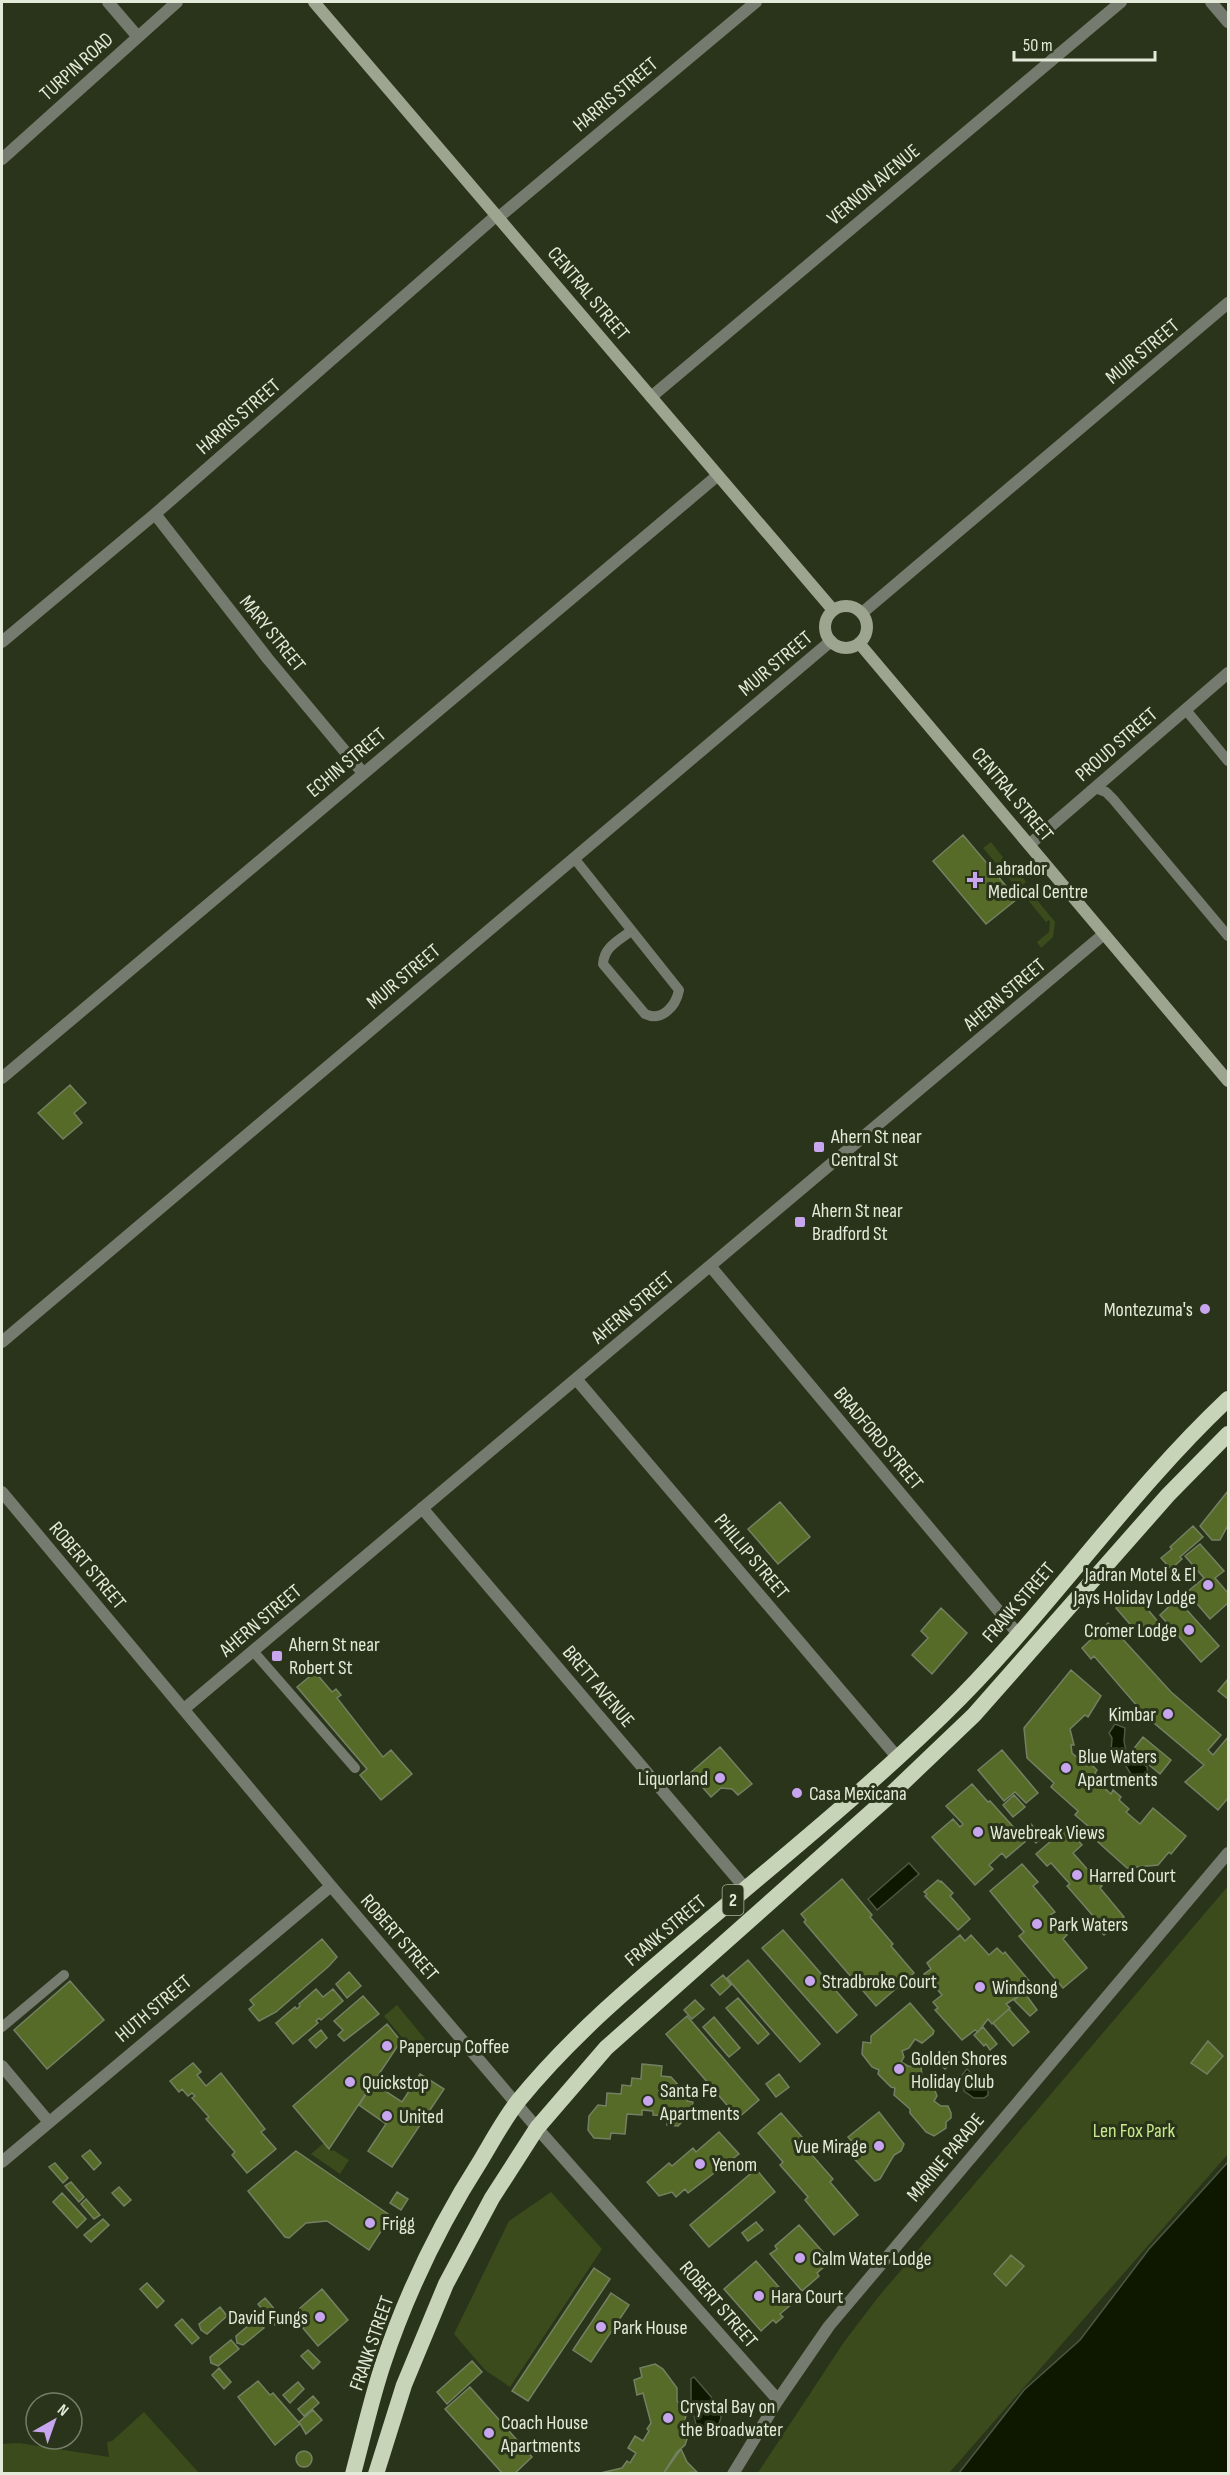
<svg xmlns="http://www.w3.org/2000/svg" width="1230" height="2475" font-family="'Sofia Sans Condensed',sans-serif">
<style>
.green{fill:#3b4b1c}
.water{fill:#0e1800;stroke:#4e5741;stroke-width:1.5}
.building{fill:#556b27;stroke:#748063;stroke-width:1.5}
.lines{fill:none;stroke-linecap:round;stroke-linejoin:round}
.service{stroke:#757b6e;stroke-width:10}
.minor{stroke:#757b6e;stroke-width:12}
.tertiary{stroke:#757b6e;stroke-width:12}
.secondary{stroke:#9da590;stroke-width:12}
.trunk{stroke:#c8d4b7;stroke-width:16}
.poi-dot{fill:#c8a6ef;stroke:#2a341a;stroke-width:2}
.labels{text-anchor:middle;stroke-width:6;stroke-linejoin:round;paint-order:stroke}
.shield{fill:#2a341a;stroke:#acb3a0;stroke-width:1.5}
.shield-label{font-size:18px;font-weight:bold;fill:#e4eada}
.street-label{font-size:20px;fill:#e4eada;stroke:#2a341a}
.poi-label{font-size:20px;fill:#e4eada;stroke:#2a341a;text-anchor:start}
.park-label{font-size:20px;fill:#c7ea8b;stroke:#2a341a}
</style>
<rect width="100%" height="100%" fill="#2a341a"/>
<path class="green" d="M991,842L1009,865L1012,863L1026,882L1018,889L983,848Z
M1028,889L1055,922L1053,937L1041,948L1037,942L1049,932L1050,922L1049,920L1046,922L1022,893Z
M1228,1886V2154L949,2473L757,2474L844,2342L879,2296Z
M397,2005L425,2039L419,2048L405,2041L384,2016Z
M324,2143L331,2151L333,2150L349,2160L340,2174L311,2154Z
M551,2192L602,2249L510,2387L485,2370L454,2334L509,2221Z
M144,2412L199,2473H2V2444L19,2443L109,2457L107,2442L112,2441Z"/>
<path class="water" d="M1115,1724L1125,1728L1124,1741L1126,1751L1147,1767L1148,1774L1143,1779L1132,1776L1123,1761L1111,1751L1112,1738L1109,1733Z
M909,1863L919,1874L877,1910L868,1899Z
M967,2069L988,2090V2095L984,2098H974L964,2091L962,2075Z
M1228,2162V2473H959L1024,2390L1080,2340L1149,2249Z
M694,2377L720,2407C725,2423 713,2438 697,2428L694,2416L689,2412L691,2406V2379Z"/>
<path class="building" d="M963,835L1017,899L986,924L933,861Z
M70,1085L86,1103L74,1113L82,1123L63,1139L38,1113Z
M1228,1491V1525L1220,1540H1212L1200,1526Z
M780,1502L810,1537L778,1564L748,1529Z
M1193,1526L1203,1537L1180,1557L1182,1559L1171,1569L1161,1558L1172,1549L1170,1547Z
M1200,1544L1224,1571L1215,1578L1228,1593V1603L1210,1619L1187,1592L1204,1578L1185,1556Z
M1134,1593L1159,1623L1146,1634L1139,1626L1135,1630L1116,1608Z
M1177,1599L1219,1646L1201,1662L1160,1615Z
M941,1608L967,1633L932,1674L912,1655L928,1638L921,1631Z
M1108,1623L1171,1692L1221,1735L1208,1750L1213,1755L1228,1737V1798L1218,1810L1185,1782L1204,1765L1149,1719L1145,1721L1136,1710L1138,1707L1094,1656L1091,1659L1082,1648Z
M1071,1670L1101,1696L1088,1717L1085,1715L1070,1729L1074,1745H1071L1072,1753L1087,1766L1090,1763L1097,1770L1095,1773L1105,1781L1101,1785L1111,1794L1113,1790L1121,1797L1119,1800L1129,1809L1126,1812L1140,1824L1153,1808L1186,1836L1171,1854L1169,1852L1158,1865L1127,1868L1098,1842L1102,1838L1075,1815L1078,1811L1051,1787L1054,1783L1027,1758L1024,1728Z
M315,1672L332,1692L336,1689L341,1695L337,1698L383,1757L391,1750L412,1774L381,1800L360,1775L367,1769L297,1687Z
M1228,1679V1699L1218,1691Z
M1143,1737L1171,1760L1160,1774L1132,1751Z
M720,1747L752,1784L738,1795L732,1789L721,1788L711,1797L690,1773Z
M1002,1750L1038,1793L1026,1803L1015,1792L1004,1801L978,1770Z
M972,1784L988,1802L990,1801L1026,1841L1006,1858L1002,1853L989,1865L993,1869L975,1885L932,1837L953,1819L960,1827L963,1824L946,1806Z
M1014,1795L1025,1807L1013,1817L1003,1805Z
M1031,1824L1042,1837L1036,1843L1025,1830Z
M1067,1827L1082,1845L1073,1853L1102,1886L1100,1888L1124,1917L1104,1935L1090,1920L1094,1917L1067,1886L1070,1884L1051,1863L1047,1866L1036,1854Z
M1022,1864L1038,1882L1033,1886L1055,1912L1050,1915L1067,1935L1063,1939L1087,1968L1063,1988L1019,1936L1024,1932L990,1891Z
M842,1879L872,1915L870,1917L893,1944L891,1946L914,1973L876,2006L804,1922L806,1920L801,1914Z
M938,1880L940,1882L941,1881L953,1893L950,1896L970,1919L958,1930L925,1896L927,1894L924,1892Z
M783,1930L857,2015L837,2033L762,1948Z
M960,1935L965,1941L971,1935L989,1955L997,1948L1003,1954L1005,1952L1030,1982L1018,1993L1020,1995L1006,2004L1010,2008L992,2024L988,2019L978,2032L975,2030L962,2040L935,2010L938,2008L933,2002L942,1995L924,1974L931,1969L927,1963Z
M322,1939L337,1957L329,1966L276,2012L259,2021L249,2009L254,2005L250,2000Z
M748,1960L820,2044L800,2062L727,1978Z
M349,1972L361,1986L347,1998L336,1984Z
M723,1975L731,1985L720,1995L711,1985Z
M70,1981L104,2020L47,2069L14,2030Z
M316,1989L323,1997L333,1989L343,2001L321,2020L319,2018L316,2021L318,2023L293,2044L276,2023L295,2007L297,2009L300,2006L299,2004Z
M1024,1992L1037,2010L1030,2016L1014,2000Z
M363,1996L379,2014L344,2041L338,2035L343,2030L334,2021Z
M738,1998L769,2034L758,2044L726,2008Z
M695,2000L704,2009L692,2019L684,2010Z
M910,2003L934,2031L933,2034L922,2043L915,2039L909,2048L902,2051L904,2057L901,2062L908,2066L921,2067L922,2075L920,2087L934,2088L937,2096L934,2101L941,2106H948L951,2113V2118L946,2122V2128L934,2136L926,2132L910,2113V2109L894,2095L895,2088L891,2087L878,2074L879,2070L872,2067L862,2054L863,2042L871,2043V2036Z
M1009,2009L1029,2032L1013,2046L993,2023Z
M687,2016L759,2100L738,2118L666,2034Z
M714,2017L740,2048L729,2057L703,2027Z
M387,2024L401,2041L329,2149L293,2106Z
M983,2027L997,2044L990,2050L986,2044L984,2046L974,2035Z
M321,2030L327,2038L316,2048L309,2040Z
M1208,2041L1223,2056L1207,2074L1191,2063Z
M949,2052L956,2059L945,2069L938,2062Z
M193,2063L201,2072L197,2075L206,2086L221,2073L265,2129L261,2132L276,2149L247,2173L232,2155L235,2152L206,2119L209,2117L192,2098L195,2096L192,2093L188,2096L182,2089L179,2092L170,2081Z
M642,2064L662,2066L661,2076L671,2077L680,2087L679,2095L687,2096V2101L693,2102L692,2107L696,2108V2120L685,2119L678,2126L667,2125L668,2116L653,2115V2111L642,2110V2115L627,2114L625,2134L611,2133L610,2139L594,2138L588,2130L589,2116L598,2105L606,2106L607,2093L621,2094L622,2085L631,2086L632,2078L641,2079Z
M420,2074L444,2089L392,2167L368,2151L386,2124L359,2105L373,2083L402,2102Z
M779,2074L789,2087L776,2097L766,2084Z
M879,2112L904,2144L901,2151L894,2155L880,2179L875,2181L847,2151L855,2145L848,2137Z
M781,2113L809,2145L805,2147L833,2179L830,2182L858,2215L834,2235L805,2200L808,2197L780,2165L783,2162L758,2133Z
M719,2132L739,2154L688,2193L685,2189L676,2197L672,2192L659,2196L647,2182L669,2163L672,2166L693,2148L696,2152Z
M90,2150L101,2163L94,2170L82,2156Z
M296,2151L391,2216L369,2250L327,2221L306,2223L289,2238L285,2237L248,2191Z
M55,2163L68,2178L63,2183L49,2167Z
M756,2169L775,2192L709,2247L690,2225Z
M71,2182L84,2197L79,2202L65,2186Z
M119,2187L131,2200L124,2206L112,2193Z
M397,2192L408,2199L401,2210L390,2203Z
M62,2193L86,2219L77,2228L53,2202Z
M86,2199L100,2215L94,2219L81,2204Z
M103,2219L109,2225L91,2242L84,2235Z
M756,2222L763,2230L748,2241L742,2233Z
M799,2225L831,2261L817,2273L819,2276L802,2291L770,2254L777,2249L775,2246Z
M1011,2255L1024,2266L1006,2286L994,2274Z
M756,2261L793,2303L780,2314L783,2317L776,2323L773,2320L761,2331L724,2289Z
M594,2268L610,2279L528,2401L512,2391Z
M147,2283L164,2301L157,2308L140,2289Z
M322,2289L348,2320L318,2346L292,2315Z
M611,2293L629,2305L591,2362L573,2350Z
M265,2298L282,2318L275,2325L258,2304Z
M220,2307L227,2316L207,2334L201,2330L199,2324Z
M182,2319L199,2338L192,2344L175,2325Z
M256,2319L264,2328L243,2345L237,2343L236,2336Z
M231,2340L239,2349L218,2366L211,2363L210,2357Z
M308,2350L320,2362L313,2369L301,2356Z
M472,2361L482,2372L447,2404L437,2392Z
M655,2364L663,2369L677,2388V2401L684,2409L686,2415L684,2425L687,2439L685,2445L677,2452L663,2474H596L622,2468L627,2461L630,2463L636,2453L628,2448L635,2436L643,2441L649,2431L647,2429L651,2423L643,2393L637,2395L634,2380L642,2377L640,2368Z
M219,2368L231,2382L224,2389L212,2375Z
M258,2381L270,2395L273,2393L300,2424L275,2445L238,2397Z
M298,2382L304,2389L290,2403L283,2395Z
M470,2387L532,2457L514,2474H503L445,2409Z
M313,2396L319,2403L304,2416L298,2409Z
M313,2410L322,2420L306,2434L299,2422Z
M681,2449L687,2462L697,2472L663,2474Z
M296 2459a8 8 0 1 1 16 0a8 8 0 1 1-16 0Z"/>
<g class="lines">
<path class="service" d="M1186,710L1228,761
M1095,788L1106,792L1113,799L1228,936
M574,858L679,990C676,1006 662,1022 645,1014L603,964C604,947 618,941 631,931
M253,1651L355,1768
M2,2027L64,1975"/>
<path class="minor" d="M108,2L138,37
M1211,2L1228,22
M2,159L177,2
M499,217L756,2
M651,397L1121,2
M155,514L268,659L363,773
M862,613L1228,303
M2,642L155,514L497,215
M1030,844L1228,673
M2,1078L717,476
M711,1267L1018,1634
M2,1342L831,641
M577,1380L898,1758
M2,1492L331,1886L537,2128L778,2400
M422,1508L746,1889
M184,1709L1104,934
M2,2066L48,2121
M2,2162L331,1886"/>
<path class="tertiary" d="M733,2474L778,2400L829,2326L1228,1853"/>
<path class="secondary" d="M314,2L833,610
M825 627a21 21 0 1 1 42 0a21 21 0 1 1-42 0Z
M859,643L1228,1081"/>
<path class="trunk" d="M353,2474C363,2437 371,2400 383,2364C407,2292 440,2224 481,2160C493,2140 504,2119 519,2100C573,2034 638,1980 703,1925C784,1856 867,1789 943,1715C1045,1616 1125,1496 1228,1399
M376,2474L404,2385L446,2284L492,2198L537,2128L606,2048L887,1798L974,1715L1168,1495L1228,1434"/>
</g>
<g class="poi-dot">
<path d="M972 871h6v6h6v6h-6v6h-6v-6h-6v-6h6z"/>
<rect x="813" y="1141" width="12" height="12" rx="3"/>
<rect x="794" y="1216" width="12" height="12" rx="3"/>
<circle cx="1205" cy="1309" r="6"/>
<circle cx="1208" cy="1585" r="6"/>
<circle cx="1189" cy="1630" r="6"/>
<rect x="271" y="1650" width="12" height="12" rx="3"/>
<circle cx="1168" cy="1714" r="6"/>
<circle cx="1066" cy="1768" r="6"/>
<circle cx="720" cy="1778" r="6"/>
<circle cx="797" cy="1793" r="6"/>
<circle cx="978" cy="1832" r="6"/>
<circle cx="1077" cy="1875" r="6"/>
<circle cx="1037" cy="1924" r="6"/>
<circle cx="810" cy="1981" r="6"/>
<circle cx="980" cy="1987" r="6"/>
<circle cx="387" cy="2046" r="6"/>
<circle cx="899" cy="2069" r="6"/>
<circle cx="350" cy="2082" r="6"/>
<circle cx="648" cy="2101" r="6"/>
<circle cx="387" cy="2116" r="6"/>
<circle cx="879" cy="2146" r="6"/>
<circle cx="700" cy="2164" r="6"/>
<circle cx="370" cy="2223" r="6"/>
<circle cx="800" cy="2258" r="6"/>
<circle cx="759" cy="2296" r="6"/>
<circle cx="320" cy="2317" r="6"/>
<circle cx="601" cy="2327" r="6"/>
<circle cx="668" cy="2418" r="6"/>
<circle cx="489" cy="2433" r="6"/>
</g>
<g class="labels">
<rect class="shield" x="722.5" y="1885" width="21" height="30" rx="4.5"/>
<g class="shield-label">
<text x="733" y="1906">2</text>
</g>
<g class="street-label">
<text transform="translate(76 66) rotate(-42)" y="7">TURPIN ROAD</text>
<text transform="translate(615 94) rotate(-40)" y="7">HARRIS STREET</text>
<text transform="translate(873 184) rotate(-40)" y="7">VERNON AVENUE</text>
<text transform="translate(589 293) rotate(50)" y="7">CENTRAL STREET</text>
<text transform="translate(1142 351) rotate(-40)" y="7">MUIR STREET</text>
<text transform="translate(238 416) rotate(-41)" y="7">HARRIS STREET</text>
<text transform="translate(273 633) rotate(51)" y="7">MARY STREET</text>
<text transform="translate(775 663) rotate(-40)" y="7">MUIR STREET</text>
<text transform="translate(1116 744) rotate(-41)" y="7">PROUD STREET</text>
<text transform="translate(346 762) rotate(-40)" y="7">ECHIN STREET</text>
<text transform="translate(1013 794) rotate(50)" y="7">CENTRAL STREET</text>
<text transform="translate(403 976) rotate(-40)" y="7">MUIR STREET</text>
<text transform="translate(1004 994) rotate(-40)" y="7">AHERN STREET</text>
<text transform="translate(632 1307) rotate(-40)" y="7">AHERN STREET</text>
<text transform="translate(879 1438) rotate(50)" y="7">BRADFORD STREET</text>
<text transform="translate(752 1556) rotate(50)" y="7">PHILLIP STREET</text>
<text transform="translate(88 1565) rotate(50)" y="7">ROBERT STREET</text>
<text transform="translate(1018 1602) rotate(-49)" y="7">FRANK STREET</text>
<text transform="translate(260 1620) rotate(-40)" y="7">AHERN STREET</text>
<text transform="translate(599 1686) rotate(50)" y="7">BRETT AVENUE</text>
<text transform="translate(665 1930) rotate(-40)" y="7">FRANK STREET</text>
<text transform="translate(400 1937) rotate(49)" y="7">ROBERT STREET</text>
<text transform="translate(153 2008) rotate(-40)" y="7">HUTH STREET</text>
<text transform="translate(945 2157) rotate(-50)" y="7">MARINE PARADE</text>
<text transform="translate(719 2304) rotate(49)" y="7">ROBERT STREET</text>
<text transform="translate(371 2343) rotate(-71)" y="7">FRANK STREET</text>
</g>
<g class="poi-label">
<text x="988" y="875">Labrador<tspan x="988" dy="23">Medical Centre</tspan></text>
<text x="831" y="1143">Ahern St near<tspan x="831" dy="23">Central St</tspan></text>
<text x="812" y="1217">Ahern St near<tspan x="812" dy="23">Bradford St</tspan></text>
<text x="1193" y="1316" text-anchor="end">Montezuma's</text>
<text x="1196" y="1581" text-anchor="end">Jadran Motel &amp; El<tspan x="1196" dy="23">Jays Holiday Lodge</tspan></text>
<text x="1177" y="1637" text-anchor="end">Cromer Lodge</text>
<text x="289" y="1651">Ahern St near<tspan x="289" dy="23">Robert St</tspan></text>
<text x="1156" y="1721" text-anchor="end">Kimbar</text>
<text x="1078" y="1763">Blue Waters<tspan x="1078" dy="23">Apartments</tspan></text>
<text x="708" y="1785" text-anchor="end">Liquorland</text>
<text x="809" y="1800">Casa Mexicana</text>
<text x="990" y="1839">Wavebreak Views</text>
<text x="1089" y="1882">Harred Court</text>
<text x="1049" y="1931">Park Waters</text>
<text x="822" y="1988">Stradbroke Court</text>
<text x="992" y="1994">Windsong</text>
<text x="399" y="2053">Papercup Coffee</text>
<text x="911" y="2065">Golden Shores<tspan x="911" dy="23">Holiday Club</tspan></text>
<text x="362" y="2089">Quickstop</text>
<text x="660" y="2097">Santa Fe<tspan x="660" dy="23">Apartments</tspan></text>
<text x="399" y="2123">United</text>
<text x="867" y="2153" text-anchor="end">Vue Mirage</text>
<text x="712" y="2171">Yenom</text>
<text x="382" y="2230">Frigg</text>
<text x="812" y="2265">Calm Water Lodge</text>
<text x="771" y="2303">Hara Court</text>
<text x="308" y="2324" text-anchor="end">David Fungs</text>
<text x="613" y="2334">Park House</text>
<text x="680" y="2413">Crystal Bay on<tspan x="680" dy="23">the Broadwater</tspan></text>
<text x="501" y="2429">Coach House<tspan x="501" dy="23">Apartments</tspan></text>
</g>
<g class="park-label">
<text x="1134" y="2137">Len Fox Park</text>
</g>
</g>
<rect width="1230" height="2475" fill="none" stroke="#e4eada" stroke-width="6"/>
<g transform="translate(54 2421) rotate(40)"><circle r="28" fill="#2a341a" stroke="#747d67" stroke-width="1.5"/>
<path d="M0-4.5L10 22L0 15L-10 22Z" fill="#c8a6ef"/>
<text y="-9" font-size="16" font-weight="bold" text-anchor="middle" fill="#e4eada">N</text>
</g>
<path d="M1014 51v9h141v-9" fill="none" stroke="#e4eada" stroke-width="3"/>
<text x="1023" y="51" font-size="18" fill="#e4eada" stroke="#2a341a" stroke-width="4.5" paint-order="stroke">50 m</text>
</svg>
